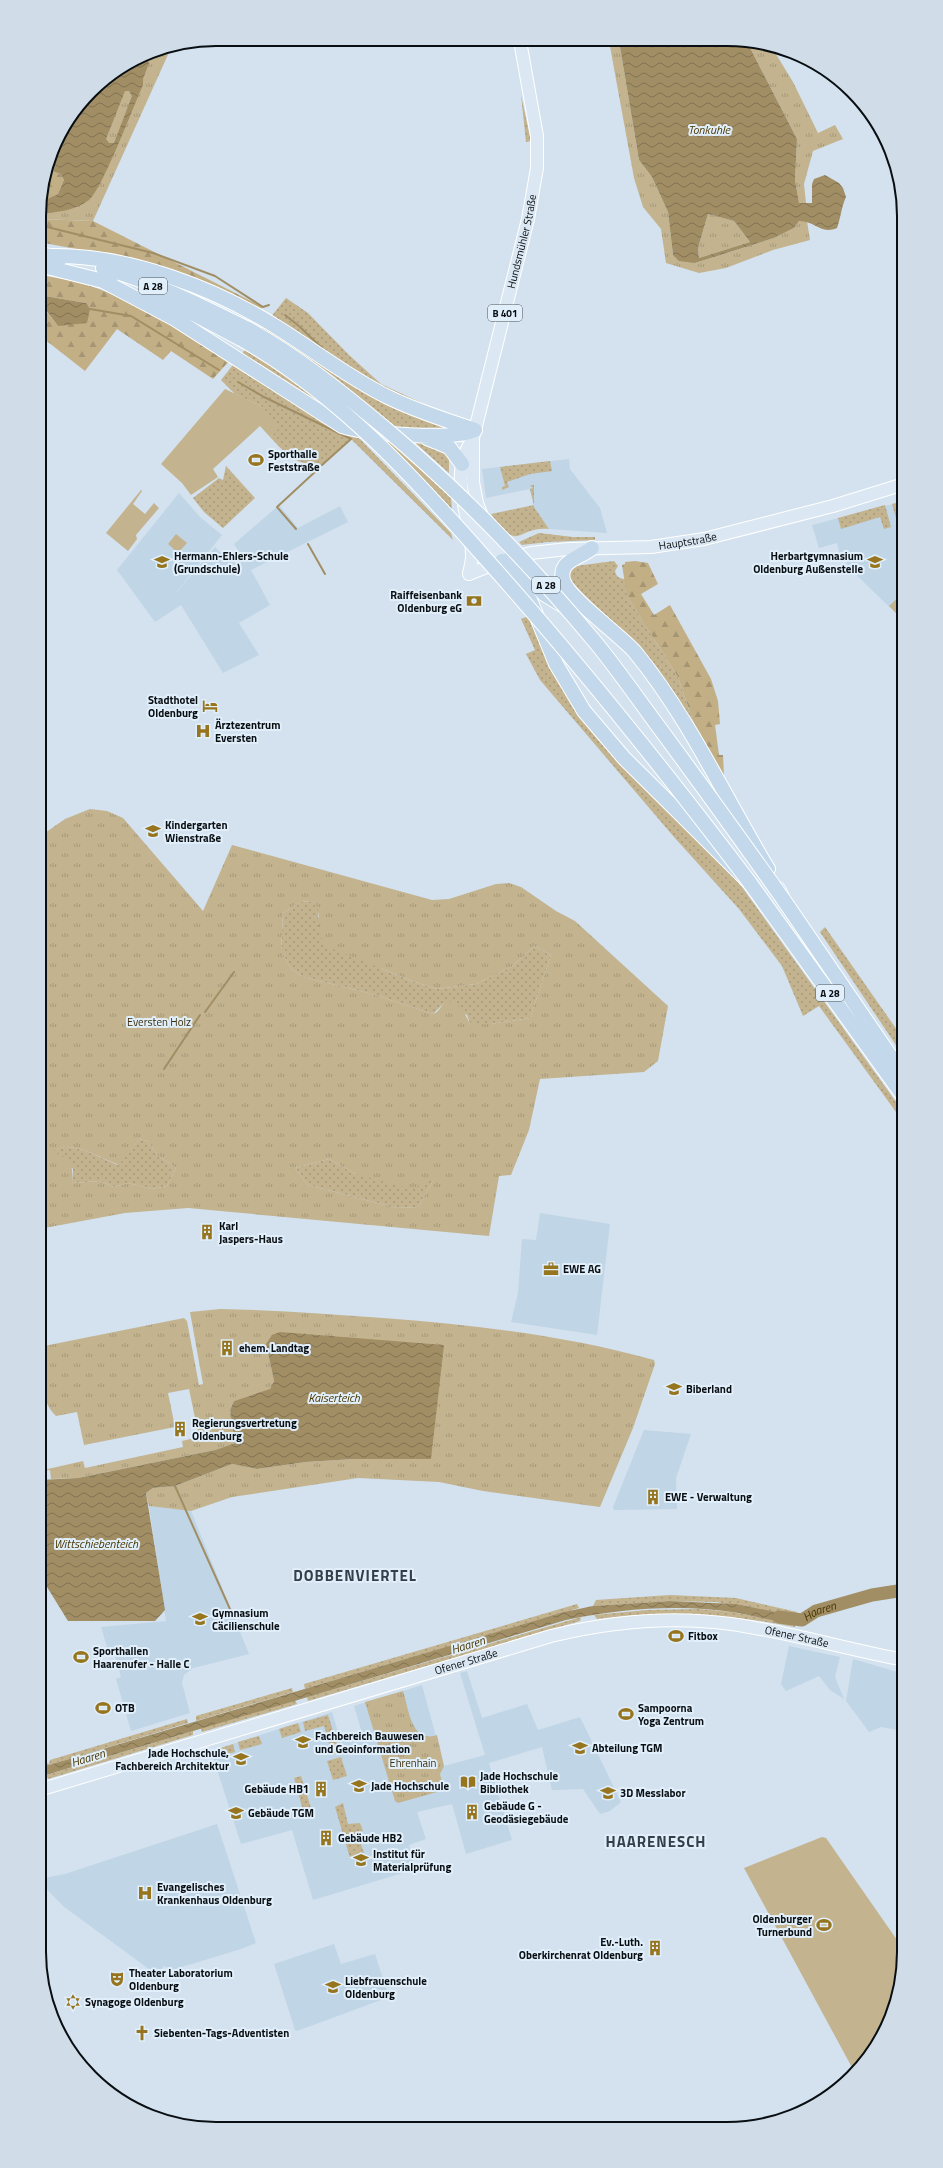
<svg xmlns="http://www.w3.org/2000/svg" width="943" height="2168" font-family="'Titillium Web',sans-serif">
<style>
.built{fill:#c0d5e6}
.grass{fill:url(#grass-dots)}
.forest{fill:url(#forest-firs)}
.park{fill:url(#park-tufts);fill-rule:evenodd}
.garden{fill:#c3b38f}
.water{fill:url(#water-waves);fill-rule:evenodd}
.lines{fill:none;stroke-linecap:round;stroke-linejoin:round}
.stream{stroke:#a18e65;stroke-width:2}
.river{stroke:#a18e65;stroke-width:13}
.major-casing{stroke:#fff;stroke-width:14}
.highway-casing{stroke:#fff;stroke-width:16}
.major{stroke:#dbe8f3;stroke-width:12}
.highway{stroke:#c3d9eb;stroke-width:14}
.highway-bridge-casing{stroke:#fff;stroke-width:16;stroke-linecap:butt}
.highway-bridge{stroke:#c3d9eb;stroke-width:14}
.labels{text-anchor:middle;stroke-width:4;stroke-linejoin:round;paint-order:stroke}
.shield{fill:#e1effb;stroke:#4a5258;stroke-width:1}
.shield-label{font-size:10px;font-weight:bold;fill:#090e12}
.street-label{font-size:11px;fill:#090e12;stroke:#e1effb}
.poi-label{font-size:11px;font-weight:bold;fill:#090e12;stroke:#e1effb;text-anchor:start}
.park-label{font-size:11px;fill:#3b2d09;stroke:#e1effb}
.water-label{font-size:12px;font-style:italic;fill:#4a3600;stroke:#e1effb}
.district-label{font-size:15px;font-weight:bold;letter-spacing:1px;fill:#344049;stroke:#e1effb}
.rim{fill:none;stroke:#090e12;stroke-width:2}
</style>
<defs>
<pattern id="grass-dots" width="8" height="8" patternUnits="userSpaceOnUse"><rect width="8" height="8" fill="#c3b38f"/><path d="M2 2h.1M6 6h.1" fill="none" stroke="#a6997a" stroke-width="1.8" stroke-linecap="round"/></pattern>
<pattern id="forest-firs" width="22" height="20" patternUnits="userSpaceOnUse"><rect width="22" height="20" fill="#c2af85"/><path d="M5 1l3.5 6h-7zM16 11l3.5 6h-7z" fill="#a59572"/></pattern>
<pattern id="park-tufts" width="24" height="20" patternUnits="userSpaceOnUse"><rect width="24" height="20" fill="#c3b38f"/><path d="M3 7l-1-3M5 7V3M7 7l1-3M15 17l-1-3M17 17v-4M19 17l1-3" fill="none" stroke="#a6997a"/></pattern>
<pattern id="water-waves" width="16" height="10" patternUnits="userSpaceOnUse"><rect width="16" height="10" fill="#a18e65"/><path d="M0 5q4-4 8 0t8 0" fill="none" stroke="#817252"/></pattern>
</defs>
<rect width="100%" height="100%" fill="#d3e2ee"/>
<path class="built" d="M569,459L570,469L600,508L607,533L549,529L534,507L530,489L486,498L482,469Z
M179,493L200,517L222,535L171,599L215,547L222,554L242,557L234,544L279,505L298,528L340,506L348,522L251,570L270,605L239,623L259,655L223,673L181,605L155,622L117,570Z
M904,501V621L848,567L844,555L840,556L837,543L819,548L812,525Z
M540,1213L610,1224L597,1335L511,1322L518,1293L522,1239L536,1240Z
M644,1430L691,1434L676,1478L677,1509L614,1510L613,1507Z
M149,1506L191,1511L249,1654L193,1668L184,1675L182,1683L190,1713L131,1731L116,1679L121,1677L114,1652L109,1654L101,1627L166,1621Z
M789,1646L840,1657L835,1677L844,1699L830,1690L819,1676L786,1691L781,1684Z
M853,1659L904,1674L902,1731L881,1727L869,1732L846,1701Z
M467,1671L482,1718L527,1704L538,1730L580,1717L621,1802L610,1811L600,1814L583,1789L552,1790L542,1747L489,1763L512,1840L466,1854L452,1804L417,1812L426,1839L409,1845L416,1869L313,1900L292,1830L241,1844L212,1754L214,1750L332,1712L341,1742L363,1736L354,1706L422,1685L444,1766L485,1755L460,1673Z
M217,1824L256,1943L241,1949L172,1970L164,1966L157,1975L63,1906L39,1881V1879L65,1874Z
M334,1944L341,1964L375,1954L389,1997L297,2031L295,2030L274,1964Z"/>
<path class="grass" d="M521,95L531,141L526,142Z
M286,298L308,313L349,355L381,384L456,419L449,452V473L412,440L388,438L451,496L452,510L382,439L356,435L451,533L453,540L351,439L319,467C292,461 289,457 270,437L280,427L261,406L235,394L221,380Z
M550,461L552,471L530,474L507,482L509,487L502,490V487L505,486L500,467Z
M226,466L255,498L223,528L204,512L193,498L219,478L223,480Z
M530,485H534V507L549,529C515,526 521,555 491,514L534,505L530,489L533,488Z
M904,501V512H902L904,523L898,525L892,504Z
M885,505L891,527L884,529L880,517L841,529L838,518Z
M539,533L573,537H595V540L548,542L522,545L519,542Z
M614,561L618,566L615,571C616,577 620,579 626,579L627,596L678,677L695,727L570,589L568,567Z
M534,614L563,678L742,887L904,1113V1123L819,1006L803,1016L782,966L739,909L674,837L540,680L526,654L535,650L521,619Z
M314,901L318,907V918L382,969L412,981L437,989L476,984L513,966L534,946L551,955L530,1018L491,1024H470L467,1015L444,1003L433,1014L372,994L303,977L291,969L281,951L283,913L300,902Z
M825,927L904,1040V1057L820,932Z
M139,1139L148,1141L157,1155L176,1168L167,1186L152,1189L128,1183L114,1187L100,1181L72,1183L73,1169L50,1152L65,1146L84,1150L118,1165Z
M329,1159L356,1174L434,1179L418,1207L397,1208L308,1185L295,1168Z
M670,1595L736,1598L797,1612L796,1616L716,1602L670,1601L593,1606L596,1600Z
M577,1604L579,1608L305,1689L304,1684Z
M699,1609L732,1612L795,1624V1627C728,1614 664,1610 597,1619L594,1615L647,1610Z
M581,1617L580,1621L308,1701L307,1697Z
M292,1688L293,1692L196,1721V1716Z
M295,1700L297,1704L202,1732L201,1728Z
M328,1715L340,1753L332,1755L324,1726L305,1731L303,1722Z
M187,1719L188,1723L43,1767V1762H45L49,1764L50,1760Z
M298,1723L301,1732L282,1738L279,1729Z
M193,1731V1735L48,1779L46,1775Z
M259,1736L262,1744L240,1750L238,1742Z
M233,1744L235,1752L214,1758L213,1754L215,1750Z
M341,1757L347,1776L333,1780L327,1761Z
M301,1776L311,1808L303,1810L294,1778Z
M343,1803L348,1824L360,1823L363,1831L357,1833L364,1853L350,1858L335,1807Z"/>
<path class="forest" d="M49,170L61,174L64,180L58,194L40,202Z
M39,219L93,221L263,307L261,309L224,292L92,252L39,242Z
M39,275C52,277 66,279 78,282C133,298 181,331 230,360L213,379L171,351L163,360L117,329L85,371L39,335V302L58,326L86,303L39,295Z
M635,561L648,563L658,584L641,594L654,615L670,605L711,679L718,701L720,724L715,725L719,755H723L724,777L695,727L678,677L627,596L622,565L625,564V562Z"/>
<path class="park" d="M609,41H619L639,160L652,177L668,212L673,255L695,263L774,238L794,228L799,221H807L810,240L773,250L726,268L699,273L666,263L661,229L643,207L634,178Z
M747,42H761L771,46L793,82L818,133L835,125L843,139L813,151L804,184L806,203L799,204L795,180L797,139Z
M171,48L93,221L39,219L40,202L58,194L64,180L61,174L49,170L57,138L99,83L149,52Z
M708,214L734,221L750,242L699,258L698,248Z
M90,809L107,811L123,818L203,911L232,845L432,900L449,899L496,884L509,883L521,887L556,911L575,921L668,1006L658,1061L644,1072L540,1079L529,1130L511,1175L499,1176L489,1236L188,1208L125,1213L39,1229V837L65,819ZM314,901C324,916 312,931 328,947L412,981L437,989L476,984L513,966L534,946L551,955L530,1018L491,1024H470L462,1008L449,1001L444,1003L437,1012L433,1014L372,994L303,977L291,969L281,951L283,913L300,902ZM139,1139L148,1141L157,1155L176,1168L167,1186L152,1189L128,1183L114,1187L100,1181L72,1183C73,1163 72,1157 51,1152L65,1146L84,1150L119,1165ZM329,1159L356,1174L411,1189L434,1179L418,1207L397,1208L308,1185L295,1168Z
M220,1309C274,1310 328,1314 383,1318C474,1325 565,1335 654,1360L655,1364L633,1428L600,1507L483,1491L439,1482L358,1478L232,1497L191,1511L149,1506L146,1493L153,1488L175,1486L232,1464L257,1469L306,1462L354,1459L266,1344L274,1381L270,1390L234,1401L230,1410L235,1443L215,1450L78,1478L51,1479L50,1470L39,1471L83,1461L85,1468L183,1447L182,1441L199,1437L189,1389L168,1393L175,1427L84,1445L77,1412L56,1416C39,1400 39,1369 39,1347L184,1318L187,1321L199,1385L203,1384L190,1312Z
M403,1691C409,1709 411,1744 437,1735L444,1766L440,1774L444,1790L398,1803L395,1801L365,1702Z"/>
<path class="garden" d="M225,389L261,406L281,427L270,437L260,426L213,469L218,477L191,495L182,483L161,464Z
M141,490L142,491L133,504L145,514L154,503L159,508L136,535L137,539L128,551L106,533Z
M176,534L187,543L178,553L168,544Z
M904,592V621L889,606Z
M822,1837L826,1838L904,1950V1963L891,2019L860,2068L855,2073L744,1868Z"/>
<path class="water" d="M619,41L747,42L797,139L795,180L799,203H812V184L814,179L825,175L839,183L843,188L846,197C841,208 841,217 837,228C820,235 816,221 799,221L794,228L774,238L695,263L679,261L673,255L668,212L652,177L639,160ZM708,214L734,221L750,242L699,258L698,248Z
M145,55L149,63L143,79V85C134,105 102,190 89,200C74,211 58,212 39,214L40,202L58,194L64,180L61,174L49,170L57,139L70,130L71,120L99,83ZM125,91H129L132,96L114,143H109L106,139Z
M39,295L86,303L90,309L87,323L58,326L39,301Z
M280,1332L444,1345L431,1459H354L306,1462L257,1469L232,1464L175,1486L153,1488L146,1493L165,1610L155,1621H68L47,1587L39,1549V1480L78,1478L215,1450L235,1443L230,1410L234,1401L270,1389L274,1381L266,1344L272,1335Z
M670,1601L735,1604L796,1616L795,1624C774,1622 753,1615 732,1612C678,1604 619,1609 566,1620L39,1777V1768L564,1612L593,1606Z"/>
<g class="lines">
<path class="stream" d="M39,225L153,253L215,276L263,307L269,305
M90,309L131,316L219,370
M285,315L299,326L324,350
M238,382L264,397L351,439L322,465
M296,529L277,507L316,471
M308,544L325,574
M205,1012L234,972
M164,1069L200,1015
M175,1486L234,1618"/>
<path class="river" id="s1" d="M779,1617L802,1620L816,1611L872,1595L904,1590"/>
<g class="major-casing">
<g id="major">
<path id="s2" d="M482,516L477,503L473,482V438L528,219L537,168V136L520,41"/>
<path d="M469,521L502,561"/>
<path d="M492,534L510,558"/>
<path id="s3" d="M469,574L510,558L531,553L568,549L651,547L704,539L833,506L904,484"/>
<path d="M469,574C470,568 472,562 472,556C472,516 446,476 473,439"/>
<path id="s4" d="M39,1790L551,1636C608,1622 672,1616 731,1624C789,1632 846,1649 904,1660"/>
</g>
</g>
<g class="highway-casing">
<path id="highway" d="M39,254L61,258
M53,256C128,255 215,288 278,328C315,351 349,378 388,397C416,411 446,420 475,430
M39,265L111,283
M103,268C154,282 202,306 248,329
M103,281L175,319L342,426C368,434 452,441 475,430
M145,295L190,312L241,339
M427,438L449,447L462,464
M592,548C581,558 558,560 563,580C567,597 620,635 635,652C689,718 724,796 768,869
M510,558L544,594L562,605
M502,561L530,600L556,664L584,711L624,758L750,883L904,1097
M778,889L783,899L904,1076"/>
</g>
<use href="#major" class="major"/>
<use href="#highway" class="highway"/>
<g class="highway-bridge-casing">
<path id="highway-bridge" d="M248,329C297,356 343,393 386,429C463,494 532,566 596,643C618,670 638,699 658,726C700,783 742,841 783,899
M241,339C338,394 413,476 486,559C579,663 666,772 750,883"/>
</g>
<use href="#highway-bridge" class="highway-bridge"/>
</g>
<defs>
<g id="stadium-bare" transform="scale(1.2)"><path d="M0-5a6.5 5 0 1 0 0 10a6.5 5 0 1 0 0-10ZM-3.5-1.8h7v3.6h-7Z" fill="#97751e" stroke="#e1effb" stroke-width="2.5" paint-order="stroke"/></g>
<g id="school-bare" transform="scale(1.2)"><path d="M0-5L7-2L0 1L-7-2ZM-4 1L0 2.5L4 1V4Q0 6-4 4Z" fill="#97751e" stroke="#e1effb" stroke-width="2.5" paint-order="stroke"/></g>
<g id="bank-bare" transform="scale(1.2)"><path d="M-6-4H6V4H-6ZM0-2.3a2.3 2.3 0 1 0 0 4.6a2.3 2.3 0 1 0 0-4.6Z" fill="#97751e" stroke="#e1effb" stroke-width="2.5" paint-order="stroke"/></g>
<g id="hotel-bare" transform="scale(1.2)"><path d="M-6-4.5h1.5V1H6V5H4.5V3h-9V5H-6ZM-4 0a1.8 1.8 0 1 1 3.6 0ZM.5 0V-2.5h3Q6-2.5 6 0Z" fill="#97751e" stroke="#e1effb" stroke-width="2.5" paint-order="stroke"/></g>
<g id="hospital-bare" transform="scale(1.2)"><path d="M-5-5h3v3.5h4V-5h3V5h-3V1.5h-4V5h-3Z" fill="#97751e" stroke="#e1effb" stroke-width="2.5" paint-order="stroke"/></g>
<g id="building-bare" transform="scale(1.2)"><path d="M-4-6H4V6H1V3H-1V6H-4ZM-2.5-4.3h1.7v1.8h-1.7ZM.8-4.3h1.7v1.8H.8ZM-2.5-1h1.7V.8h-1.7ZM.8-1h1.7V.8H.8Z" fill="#97751e" stroke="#e1effb" stroke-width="2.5" paint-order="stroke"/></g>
<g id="office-bare" transform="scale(1.2)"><path d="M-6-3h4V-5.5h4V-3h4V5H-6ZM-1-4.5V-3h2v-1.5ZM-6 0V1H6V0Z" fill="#97751e" stroke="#e1effb" stroke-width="2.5" paint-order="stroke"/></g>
<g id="university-bare" transform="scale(1.2)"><path d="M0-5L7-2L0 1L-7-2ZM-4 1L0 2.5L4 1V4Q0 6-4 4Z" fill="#97751e" stroke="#e1effb" stroke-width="2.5" paint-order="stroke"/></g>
<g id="library-bare" transform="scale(1.2)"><path d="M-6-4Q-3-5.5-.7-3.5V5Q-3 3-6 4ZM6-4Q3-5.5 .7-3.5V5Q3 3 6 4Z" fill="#97751e" stroke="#e1effb" stroke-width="2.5" paint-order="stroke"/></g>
<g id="theatre-bare" transform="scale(1.2)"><path d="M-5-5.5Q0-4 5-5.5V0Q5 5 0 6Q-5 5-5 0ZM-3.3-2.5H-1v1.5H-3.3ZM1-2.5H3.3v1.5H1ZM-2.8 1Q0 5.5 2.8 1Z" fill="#97751e" stroke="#e1effb" stroke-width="2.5" paint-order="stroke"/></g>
<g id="synagogue-bare" transform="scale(1.2)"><path d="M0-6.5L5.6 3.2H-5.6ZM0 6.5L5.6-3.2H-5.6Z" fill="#97751e" stroke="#e1effb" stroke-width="2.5" paint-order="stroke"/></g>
<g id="church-bare" transform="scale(1.2)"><path d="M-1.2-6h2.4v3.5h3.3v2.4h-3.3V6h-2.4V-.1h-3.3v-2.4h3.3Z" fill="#97751e" stroke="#e1effb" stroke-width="2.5" paint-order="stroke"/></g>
</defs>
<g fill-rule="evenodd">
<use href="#stadium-bare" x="256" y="460"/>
<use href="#school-bare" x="162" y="562"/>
<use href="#school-bare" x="875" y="562"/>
<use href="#bank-bare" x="474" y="601"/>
<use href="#hotel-bare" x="210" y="706"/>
<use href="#hospital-bare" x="203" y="731"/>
<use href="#school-bare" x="153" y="831"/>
<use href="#building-bare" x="207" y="1232"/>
<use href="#office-bare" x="551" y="1269"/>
<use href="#building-bare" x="227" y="1348"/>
<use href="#school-bare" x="674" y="1389"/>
<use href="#building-bare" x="180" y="1429"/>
<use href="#building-bare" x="653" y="1497"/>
<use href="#school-bare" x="200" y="1619"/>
<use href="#stadium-bare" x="676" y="1636"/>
<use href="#stadium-bare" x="81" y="1657"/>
<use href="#stadium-bare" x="103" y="1708"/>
<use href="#stadium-bare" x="626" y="1714"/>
<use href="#university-bare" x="303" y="1742"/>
<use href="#university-bare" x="580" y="1748"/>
<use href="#university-bare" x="241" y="1759"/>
<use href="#library-bare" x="468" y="1782"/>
<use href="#university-bare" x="359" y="1786"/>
<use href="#building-bare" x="321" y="1789"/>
<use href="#university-bare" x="608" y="1793"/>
<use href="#building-bare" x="472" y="1812"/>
<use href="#university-bare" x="236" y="1813"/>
<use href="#building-bare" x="326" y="1838"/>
<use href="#university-bare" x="361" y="1860"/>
<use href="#hospital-bare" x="145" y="1893"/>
<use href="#stadium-bare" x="824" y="1925"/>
<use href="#building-bare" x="655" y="1948"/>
<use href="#theatre-bare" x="117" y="1979"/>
<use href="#school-bare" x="333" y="1987"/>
<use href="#synagogue-bare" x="73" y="2002"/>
<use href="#church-bare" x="142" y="2033"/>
</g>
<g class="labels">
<g class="shield">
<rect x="139" y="278" width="28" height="16" rx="3"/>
<rect x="488" y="305" width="34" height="16" rx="3"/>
<rect x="532" y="577" width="28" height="16" rx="3"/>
<rect x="816" y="985" width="28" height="16" rx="3"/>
</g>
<g class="shield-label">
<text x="153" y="290">A 28</text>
<text x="505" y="317">B 401</text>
<text x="546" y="589">A 28</text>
<text x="830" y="997">A 28</text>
</g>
<g class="street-label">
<text dy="4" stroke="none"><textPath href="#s2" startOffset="282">Hundsmühler Straße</textPath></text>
<text dy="4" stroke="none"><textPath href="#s3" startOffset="223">Hauptstraße</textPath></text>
<text dy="4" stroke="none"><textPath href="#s4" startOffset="783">Ofener Straße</textPath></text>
<text dy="4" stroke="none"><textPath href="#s4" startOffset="446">Ofener Straße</textPath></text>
</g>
<g class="poi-label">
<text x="268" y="458">Sporthalle<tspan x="268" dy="13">Feststraße</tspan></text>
<text x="174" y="560">Hermann-Ehlers-Schule<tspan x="174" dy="13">(Grundschule)</tspan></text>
<text x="863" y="560" text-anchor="end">Herbartgymnasium<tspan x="863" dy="13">Oldenburg Außenstelle</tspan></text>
<text x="462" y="599" text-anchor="end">Raiffeisenbank<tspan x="462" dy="13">Oldenburg eG</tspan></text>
<text x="198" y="704" text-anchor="end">Stadthotel<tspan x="198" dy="13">Oldenburg</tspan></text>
<text x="215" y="729">Ärztezentrum<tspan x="215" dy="13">Eversten</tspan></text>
<text x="165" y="829">Kindergarten<tspan x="165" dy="13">Wienstraße</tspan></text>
<text x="219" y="1230">Karl<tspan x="219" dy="13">Jaspers-Haus</tspan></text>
<text x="563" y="1273">EWE AG</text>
<text x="239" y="1352">ehem. Landtag</text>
<text x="686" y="1393">Biberland</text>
<text x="192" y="1427">Regierungsvertretung<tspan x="192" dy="13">Oldenburg</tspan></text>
<text x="665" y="1501">EWE - Verwaltung</text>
<text x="212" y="1617">Gymnasium<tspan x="212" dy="13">Cäcilienschule</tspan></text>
<text x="688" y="1640">Fitbox</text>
<text x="93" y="1655">Sporthallen<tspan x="93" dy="13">Haarenufer - Halle C</tspan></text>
<text x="115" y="1712">OTB</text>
<text x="638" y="1712">Sampoorna<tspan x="638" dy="13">Yoga Zentrum</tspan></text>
<text x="315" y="1740">Fachbereich Bauwesen<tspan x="315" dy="13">und Geoinformation</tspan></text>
<text x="592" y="1752">Abteilung TGM</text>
<text x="229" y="1757" text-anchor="end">Jade Hochschule,<tspan x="229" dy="13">Fachbereich Architektur</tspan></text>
<text x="480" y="1780">Jade Hochschule<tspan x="480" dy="13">Bibliothek</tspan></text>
<text x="371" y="1790">Jade Hochschule</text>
<text x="309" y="1793" text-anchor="end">Gebäude HB1</text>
<text x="620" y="1797">3D Messlabor</text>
<text x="484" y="1810">Gebäude G -<tspan x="484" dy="13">Geodäsiegebäude</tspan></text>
<text x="248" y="1817">Gebäude TGM</text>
<text x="338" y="1842">Gebäude HB2</text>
<text x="373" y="1858">Institut für<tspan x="373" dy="13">Materialprüfung</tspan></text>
<text x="157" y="1891">Evangelisches<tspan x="157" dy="13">Krankenhaus Oldenburg</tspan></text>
<text x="812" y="1923" text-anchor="end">Oldenburger<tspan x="812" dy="13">Turnerbund</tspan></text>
<text x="643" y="1946" text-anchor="end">Ev.-Luth.<tspan x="643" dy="13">Oberkirchenrat Oldenburg</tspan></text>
<text x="129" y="1977">Theater Laboratorium<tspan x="129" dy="13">Oldenburg</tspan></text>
<text x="345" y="1985">Liebfrauenschule<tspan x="345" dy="13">Oldenburg</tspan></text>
<text x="85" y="2006">Synagoge Oldenburg</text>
<text x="154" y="2037">Siebenten-Tags-Adventisten</text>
</g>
<g class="park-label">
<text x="159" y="1026">Eversten Holz</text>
<text x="413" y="1767">Ehrenhain</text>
</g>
<g class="water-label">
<text x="709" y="134">Tonkuhle</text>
<text x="334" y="1402">Kaiserteich</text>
<text x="96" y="1548">Wittschiebenteich</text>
<text dy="4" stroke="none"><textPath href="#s1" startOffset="43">Haaren</textPath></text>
<text transform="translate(468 1645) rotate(-17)" y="4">Haaren</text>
<text transform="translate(88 1758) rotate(-17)" y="4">Haaren</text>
</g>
<g class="district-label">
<text x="355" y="1581">DOBBENVIERTEL</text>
<text x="656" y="1847">HAARENESCH</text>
</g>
</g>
<path d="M0 0H943V2168H0ZM216 46H727A170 170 0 0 1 897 216V1952A170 170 0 0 1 727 2122H216A170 170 0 0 1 46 1952V216A170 170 0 0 1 216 46Z" fill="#d0dde8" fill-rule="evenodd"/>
<path class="rim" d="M216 46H727A170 170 0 0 1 897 216V1952A170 170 0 0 1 727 2122H216A170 170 0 0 1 46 1952V216A170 170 0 0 1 216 46Z"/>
</svg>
